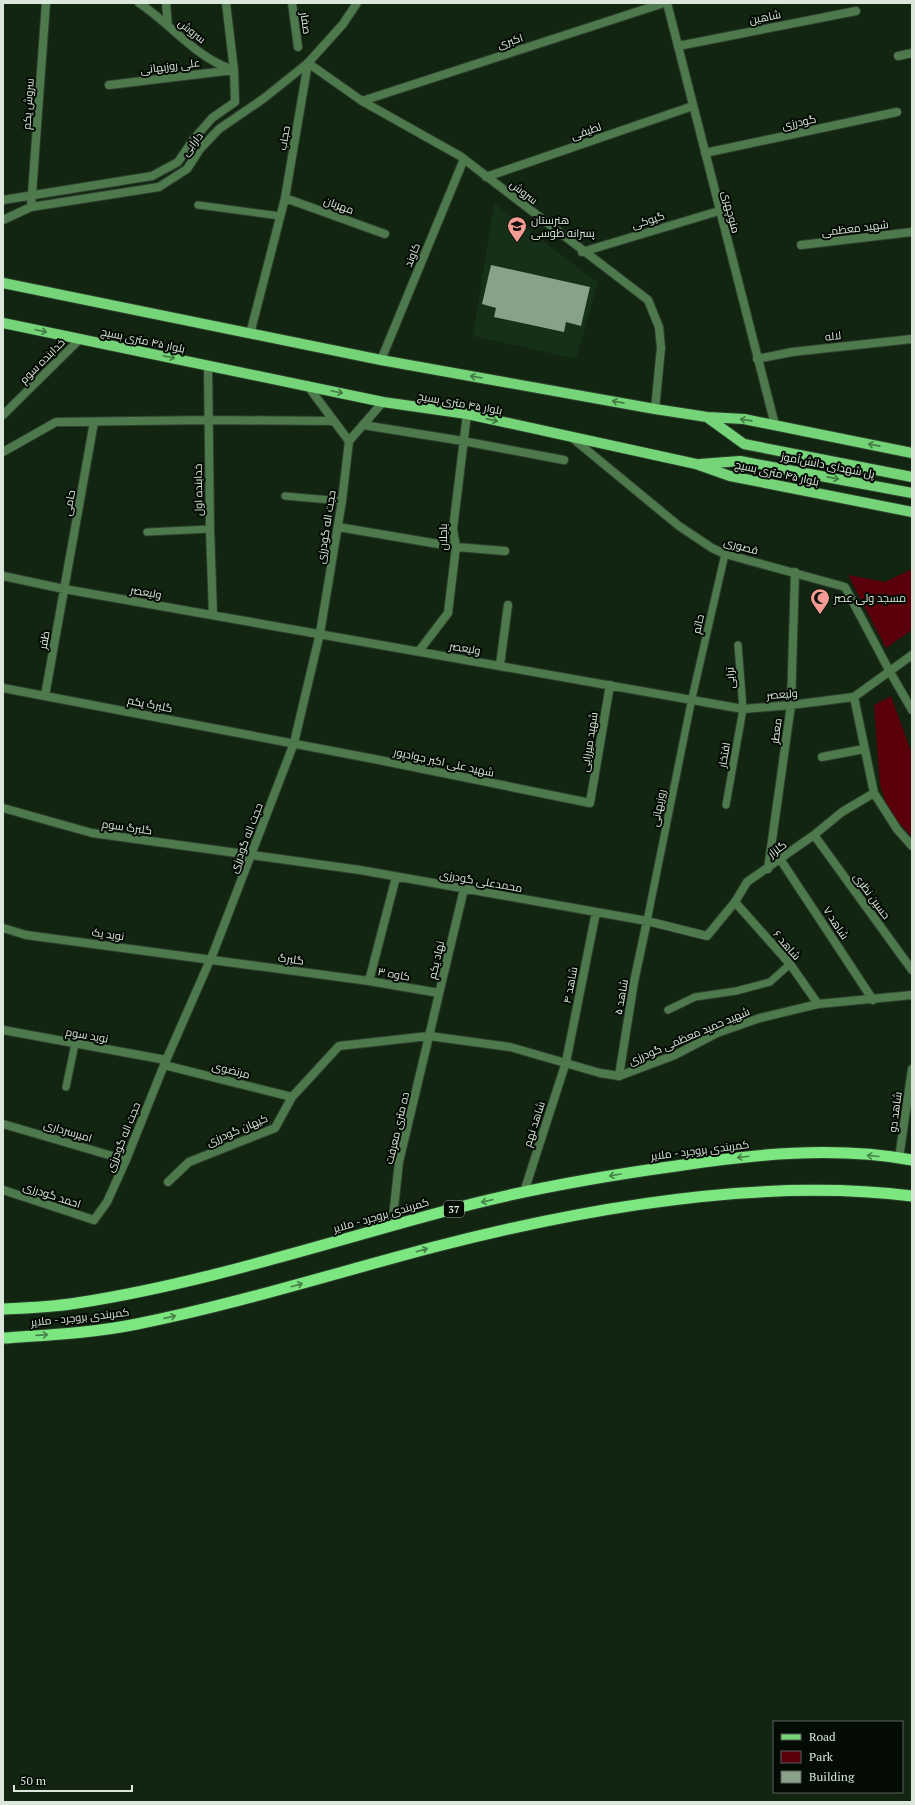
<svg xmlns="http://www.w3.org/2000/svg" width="915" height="1805" font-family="'PT Serif',Cairo,serif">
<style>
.built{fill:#163017}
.green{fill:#59000a}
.building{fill:#88a188}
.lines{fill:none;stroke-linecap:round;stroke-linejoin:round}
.service-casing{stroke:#2d402d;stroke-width:9}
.minor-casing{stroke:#2d402d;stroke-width:10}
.tertiary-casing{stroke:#2d402d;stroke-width:10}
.primary-casing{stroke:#2d402d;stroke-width:12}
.trunk-casing{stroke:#2d402d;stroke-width:13}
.service{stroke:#4d794d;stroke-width:7}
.minor{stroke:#4d794d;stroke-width:8}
.tertiary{stroke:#4d794d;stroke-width:8}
.primary{stroke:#75d477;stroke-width:10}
.trunk{stroke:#7ce680;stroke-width:11}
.oneway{stroke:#427a43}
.oneway2{stroke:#468348}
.labels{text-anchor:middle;stroke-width:4;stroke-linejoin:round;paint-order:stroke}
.shield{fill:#040b04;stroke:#9aa59a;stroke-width:1}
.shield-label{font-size:10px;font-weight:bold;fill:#dae7da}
.street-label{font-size:11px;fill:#dae7da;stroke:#040b04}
.poi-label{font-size:11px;fill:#dae7da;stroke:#040b04;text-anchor:start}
</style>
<rect width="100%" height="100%" fill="#112511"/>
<path class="built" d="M494,203L598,283L576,359L473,336Z"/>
<path class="green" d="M912,569V630L886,648L848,575L885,582Z
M891,696L912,754V837L889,812L880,785L874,705Z"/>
<path class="building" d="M491,265L590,287L581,326L566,322L564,332L494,317L496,308L482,304Z"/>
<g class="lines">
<g class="service-casing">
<path id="service" d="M198,205L280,216
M285,496L342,501
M147,532L210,529
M726,805L743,709L738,645
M647,921L692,698L725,554
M668,1010L695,997L736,991L770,982L790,964
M66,1087L75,1044"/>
</g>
<g class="minor-casing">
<path id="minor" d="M139,3C170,23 195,57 231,69
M166,3L168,26
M292,3L298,47
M678,46L856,11
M898,56L912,53
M109,85L234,70
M362,101L664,3
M705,153L897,112
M486,177L693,106
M285,198L385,234
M3,200L152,176L178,162L193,140L212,118L235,102L234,70L226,3
M31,207L46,3
M801,245L912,232
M582,252L719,211
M250,334L285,198L308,63
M757,359L792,352L912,339
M381,360L464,159
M208,365L210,529L213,615
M3,415L80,339
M363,425L463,441L564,460
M3,452L56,422L208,420L333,421
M338,527L456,547L505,551
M3,576L64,589L743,709L791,705L854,697L912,655
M419,651L448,613L456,547L453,529L467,414
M500,665L508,605
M3,688L374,759L590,803L610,685
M45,696L94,422
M854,697L874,793L897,829L912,846
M822,757L864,749
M3,808L92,833L360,870L647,921L707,936L735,902L747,882L814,835L842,812L874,793
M814,835L912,970
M780,859L873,1000
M768,869L791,705L795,572
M735,902L790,964L818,1004
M3,928L26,935L369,981L439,993
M369,981L396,877
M3,1030L166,1060
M164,1065L292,1097
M619,1076L634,982L647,921
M3,1124L126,1160
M899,1158L912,1069
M168,1182L189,1162L275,1128L292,1097L339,1046L429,1036
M3,1190L94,1220
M524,1192L566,1062L596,912
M392,1226L399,1162L464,889"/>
</g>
<g class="tertiary-casing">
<path id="tertiary" d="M667,3L775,425
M308,63L362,101L460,156L648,300L659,327L661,348L655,409
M3,220L31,207L159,187L187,169L200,149L219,129L263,99L308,63L343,24L357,3
M571,437L679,526L712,548L725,554L845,587L890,672L912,710
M349,441L383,402
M429,1036L510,1047L600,1073L619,1076L675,1055L717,1033L760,1018L818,1004L912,995
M94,1220L107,1202L126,1160L164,1065L214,951L294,743L320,633L342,501L349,441L307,385"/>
</g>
<g class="primary-casing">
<path id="primary" d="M3,283L381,360L655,409L707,417L744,419L912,453
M3,323L383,402L467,414L696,464L730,476L912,512
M708,418L744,444L912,477
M700,464L740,461L912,493"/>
</g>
<g class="trunk-casing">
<path id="trunk" d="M3,1309C28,1308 53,1307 77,1303C200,1284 319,1245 438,1213C516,1191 596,1177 676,1166C754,1154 834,1146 912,1160
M3,1338C48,1335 93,1333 137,1324C237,1304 335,1273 434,1247C584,1208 758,1177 912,1196"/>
</g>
<use href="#service" class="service"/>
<use href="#minor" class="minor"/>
<use href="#tertiary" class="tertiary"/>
<use href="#primary" class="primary"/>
<use href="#trunk" class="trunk"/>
</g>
<defs><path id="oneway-shaft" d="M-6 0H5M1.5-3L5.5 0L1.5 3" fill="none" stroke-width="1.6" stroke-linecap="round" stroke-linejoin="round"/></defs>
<g class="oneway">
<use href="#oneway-shaft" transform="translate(41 331) rotate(12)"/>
<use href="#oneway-shaft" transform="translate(169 357) rotate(12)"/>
<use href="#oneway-shaft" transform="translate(476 377) rotate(-170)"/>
<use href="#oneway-shaft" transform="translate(337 392) rotate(12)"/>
<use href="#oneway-shaft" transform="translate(618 402) rotate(-170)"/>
<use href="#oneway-shaft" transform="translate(492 420) rotate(13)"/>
<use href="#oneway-shaft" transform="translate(746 420) rotate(-172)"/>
<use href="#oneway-shaft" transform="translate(874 445) rotate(-169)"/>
<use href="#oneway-shaft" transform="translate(833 478) rotate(11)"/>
</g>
<g class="oneway2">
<use href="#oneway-shaft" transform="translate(873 1156) rotate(-175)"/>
<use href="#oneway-shaft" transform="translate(743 1157) rotate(173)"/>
<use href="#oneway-shaft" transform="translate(615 1175) rotate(170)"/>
<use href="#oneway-shaft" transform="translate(487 1201) rotate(167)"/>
<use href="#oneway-shaft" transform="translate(422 1250) rotate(-16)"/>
<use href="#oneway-shaft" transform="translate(297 1285) rotate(-16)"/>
<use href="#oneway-shaft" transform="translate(170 1317) rotate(-13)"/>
<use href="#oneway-shaft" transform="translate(42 1335) rotate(-4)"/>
</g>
<defs>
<g id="school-pin" transform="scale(1)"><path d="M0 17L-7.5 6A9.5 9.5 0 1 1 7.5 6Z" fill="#f59c95" stroke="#040b04"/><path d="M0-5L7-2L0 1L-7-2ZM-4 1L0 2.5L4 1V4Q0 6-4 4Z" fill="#111"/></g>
<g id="mosque-pin" transform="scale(1)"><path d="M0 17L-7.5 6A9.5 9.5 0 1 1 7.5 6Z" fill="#f59c95" stroke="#040b04"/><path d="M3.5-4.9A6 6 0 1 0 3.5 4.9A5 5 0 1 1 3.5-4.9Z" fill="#111"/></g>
</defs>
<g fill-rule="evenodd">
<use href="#school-pin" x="517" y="226"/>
<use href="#mosque-pin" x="820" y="598"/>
</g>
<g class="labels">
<rect class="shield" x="444" y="1201" width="20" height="16" rx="3"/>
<g class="shield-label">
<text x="454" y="1213">37</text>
</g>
<g class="street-label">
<text transform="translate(765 17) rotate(-11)" y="4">شاهین</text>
<text transform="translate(306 23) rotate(81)" y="4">صفار</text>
<text transform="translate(192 31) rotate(39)" y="4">سروش</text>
<text transform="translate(510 41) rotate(-18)" y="4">اکبری</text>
<text transform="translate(170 66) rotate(-7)" y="4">علی روزبهانی</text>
<text transform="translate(28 104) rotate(-86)" y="4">سروش یکم</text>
<text transform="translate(799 122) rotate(-12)" y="4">گودرزی</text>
<text transform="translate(586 131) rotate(-19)" y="4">لطیفی</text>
<text transform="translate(284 138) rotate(-80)" y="4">حجاب</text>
<text transform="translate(192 144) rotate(-51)" y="4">دارابی</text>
<text transform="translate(524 192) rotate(38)" y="4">سروش</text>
<text transform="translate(339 205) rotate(20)" y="4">مهربان</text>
<text transform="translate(731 212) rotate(76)" y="4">منوچهری</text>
<text transform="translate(648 220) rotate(-17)" y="4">گیوکی</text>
<text transform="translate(855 228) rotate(-7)" y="4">شهید معظمی</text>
<text transform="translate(412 255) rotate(-68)" y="4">کاوند</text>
<text transform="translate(833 336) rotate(-6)" y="4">لاله</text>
<text transform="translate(143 340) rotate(12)" y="4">بلوار ۴۵ متری بسیج</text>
<text transform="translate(42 361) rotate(-45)" y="4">خدابنده سوم</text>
<text transform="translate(460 403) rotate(10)" y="4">بلوار ۴۵ متری بسیج</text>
<text transform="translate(828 465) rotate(11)" y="4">پل شهدای دانش‌آموز</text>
<text transform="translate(777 473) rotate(12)" y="4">بلوار ۴۵ متری بسیج</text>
<text transform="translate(198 490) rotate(-91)" y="4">خدابنده اول</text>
<text transform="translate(69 503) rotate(-80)" y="4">حامی</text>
<text transform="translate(326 527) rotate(-81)" y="4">حجت اله گودرزی</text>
<text transform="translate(443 537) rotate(-90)" y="4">باجلان</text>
<text transform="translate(741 546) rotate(16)" y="4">قصوری</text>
<text transform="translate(146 592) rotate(10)" y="4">ولیعصر</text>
<text transform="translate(698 624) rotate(-77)" y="4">حاتم</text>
<text transform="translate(44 640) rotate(-80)" y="4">ظفر</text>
<text transform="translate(465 648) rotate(10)" y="4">ولیعصر</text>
<text transform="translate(730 678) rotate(-94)" y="4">ترابی</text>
<text transform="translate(782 694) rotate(-5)" y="4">ولیعصر</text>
<text transform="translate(150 704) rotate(11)" y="4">گلبرگ یکم</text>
<text transform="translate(776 731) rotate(-82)" y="4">معطر</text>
<text transform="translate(589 742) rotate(-81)" y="4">شهید میرزایی</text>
<text transform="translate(724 755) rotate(-80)" y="4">افتخار</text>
<text transform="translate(444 762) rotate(12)" y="4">شهید علی اکبر جوادپور</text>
<text transform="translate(658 808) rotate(-79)" y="4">روزبهانی</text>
<text transform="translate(127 827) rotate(8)" y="4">گلبرگ سوم</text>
<text transform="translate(246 838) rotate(-69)" y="4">حجت اله گودرزی</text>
<text transform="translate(777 849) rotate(-37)" y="4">گلزار</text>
<text transform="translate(481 881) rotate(10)" y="4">محمدعلی گودرزی</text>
<text transform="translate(872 896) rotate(54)" y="4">حسین نظری</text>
<text transform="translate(836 923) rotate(57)" y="4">شاهد ۷</text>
<text transform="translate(108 934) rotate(8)" y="4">نوید یک</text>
<text transform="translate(787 945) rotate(49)" y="4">شاهد ۶</text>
<text transform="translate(291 959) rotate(8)" y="4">گلبرگ</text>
<text transform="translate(436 960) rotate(-77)" y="4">نهاد یکم</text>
<text transform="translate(394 974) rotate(10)" y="4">کاوه ۳</text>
<text transform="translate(570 985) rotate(-79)" y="4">شاهد ۴</text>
<text transform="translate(621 997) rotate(-80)" y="4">شاهد ۵</text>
<text transform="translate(87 1035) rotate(10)" y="4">نوید سوم</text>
<text transform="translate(689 1036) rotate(-23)" y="4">شهید حمید معظمی گودرزی</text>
<text transform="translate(231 1070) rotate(14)" y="4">مرتضوی</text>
<text transform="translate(895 1112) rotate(-82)" y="4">شاهد دو</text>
<text transform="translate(534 1124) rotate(-72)" y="4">شاهد نهم</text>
<text transform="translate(397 1128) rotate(-77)" y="4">ده متری معرفت</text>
<text transform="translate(237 1130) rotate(-23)" y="4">کیهان گودرزی</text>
<text transform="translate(68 1131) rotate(17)" y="4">امیرسرداری</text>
<text transform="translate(123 1137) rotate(-68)" y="4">حجت اله گودرزی</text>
<text transform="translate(700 1150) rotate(-7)" y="4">کمربندی بروجرد - ملایر</text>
<text transform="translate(52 1195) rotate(18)" y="4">احمد گودرزی</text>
<text transform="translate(381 1215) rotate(-16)" y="4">کمربندی بروجرد - ملایر</text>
<text transform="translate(80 1317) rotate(-6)" y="4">کمربندی بروجرد - ملایر</text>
</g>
<g class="poi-label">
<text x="531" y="224">هنرستان<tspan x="531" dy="13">پسرانه طوسی</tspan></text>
<text x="834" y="602">مسجد ولی عصر</text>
</g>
</g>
<rect width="915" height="1805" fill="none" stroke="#dae7da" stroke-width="8"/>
<rect x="773" y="1721" width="130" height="72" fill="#040b04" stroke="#5a635a"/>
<rect x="781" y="1734" width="20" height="6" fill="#75d477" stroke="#5a635a"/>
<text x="809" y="1741" font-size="12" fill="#dae7da">Road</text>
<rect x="781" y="1751" width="20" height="12" fill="#59000a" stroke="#5a635a"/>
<text x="809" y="1761" font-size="12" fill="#dae7da">Park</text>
<rect x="781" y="1771" width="20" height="12" fill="#88a188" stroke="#5a635a"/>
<text x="809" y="1781" font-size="12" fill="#dae7da">Building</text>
<path d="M14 1785v6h118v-6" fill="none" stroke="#dae7da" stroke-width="2"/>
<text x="20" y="1785" font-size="12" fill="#dae7da" stroke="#040b04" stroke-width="3" paint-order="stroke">50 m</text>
</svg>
